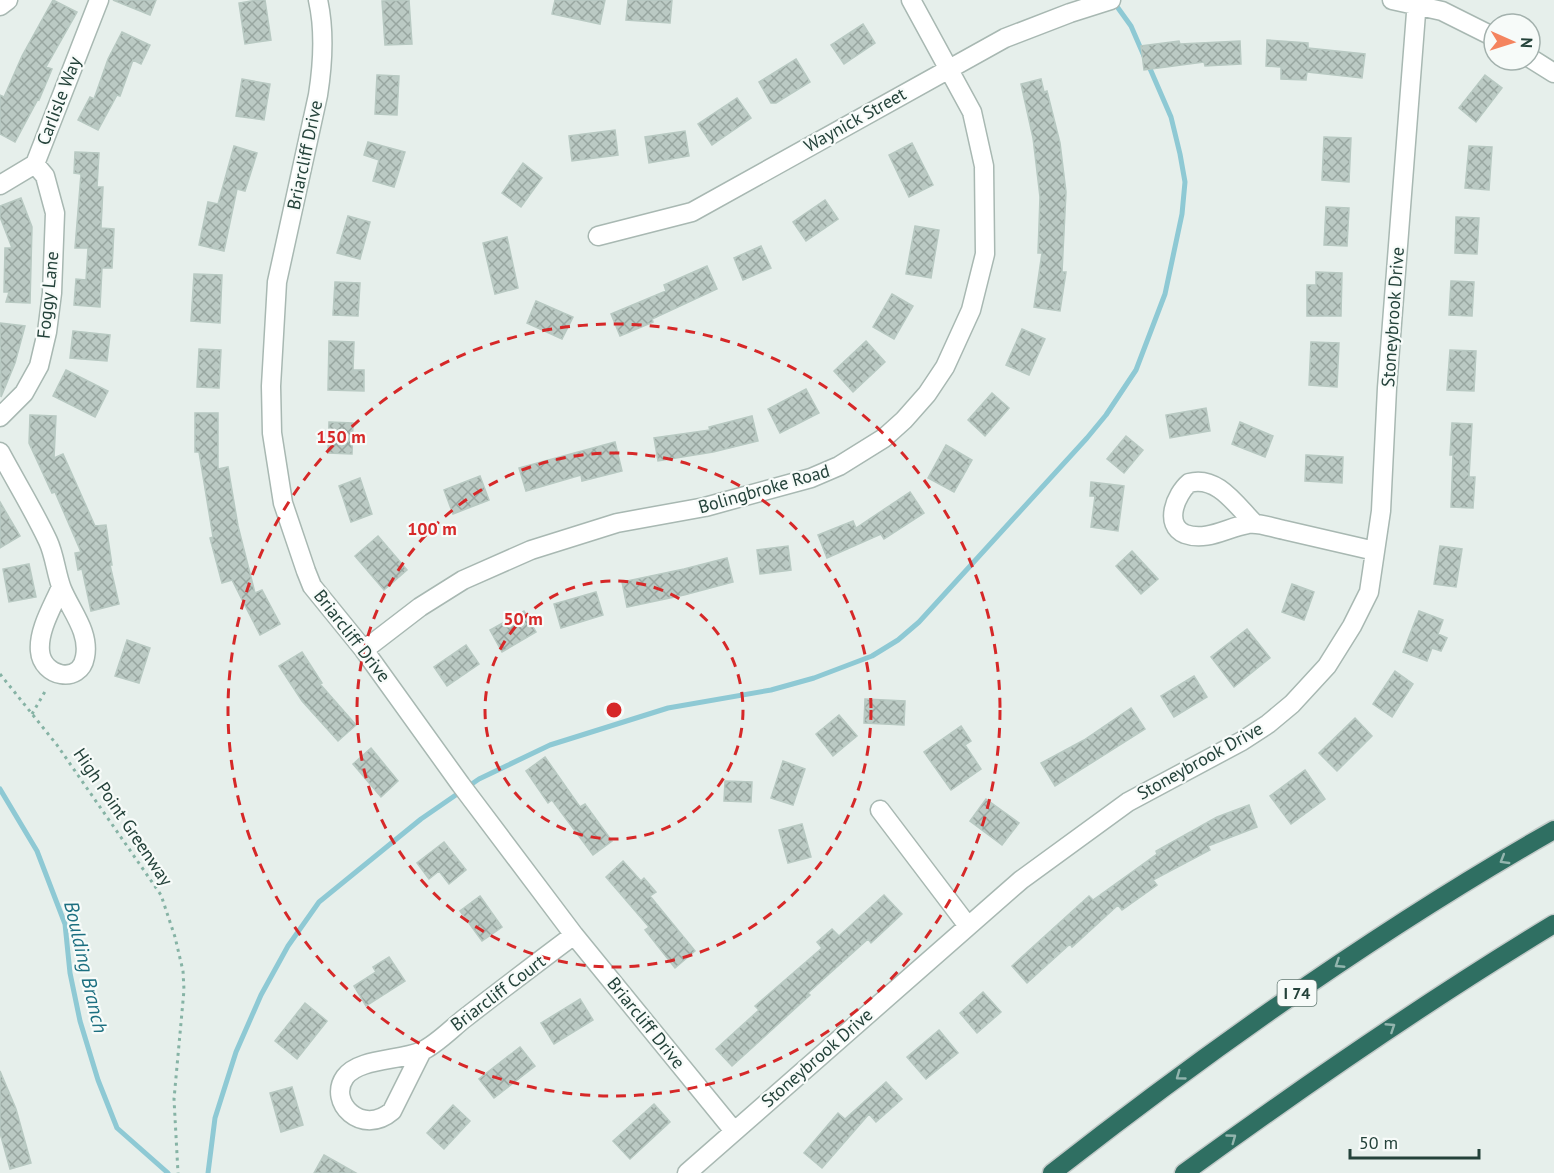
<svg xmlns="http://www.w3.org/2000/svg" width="1554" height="1173" font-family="'PT Sans',sans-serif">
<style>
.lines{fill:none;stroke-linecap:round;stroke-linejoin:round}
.stream{stroke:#8ec9d4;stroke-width:5}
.building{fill:url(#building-cross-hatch);stroke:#b8c9c2;stroke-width:1.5}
.street-casing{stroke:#a8b8b2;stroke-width:21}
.highway-casing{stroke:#c2cac8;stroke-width:21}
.path{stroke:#86b3a5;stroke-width:3;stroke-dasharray:3 4.5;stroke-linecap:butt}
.street{stroke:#fff;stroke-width:18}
.highway{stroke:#2f6f62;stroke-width:18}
.oneway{stroke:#93b5ae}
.ring{fill:none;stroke:#d62828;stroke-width:3;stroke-dasharray:10 8}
.labels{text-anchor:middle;stroke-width:4.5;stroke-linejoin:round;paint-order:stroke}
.shield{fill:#f7fbf9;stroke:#637a73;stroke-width:1.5}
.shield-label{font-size:16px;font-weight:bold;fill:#24423a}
.street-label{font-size:18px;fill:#24423a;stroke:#f7fbf9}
.water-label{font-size:20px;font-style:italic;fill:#1c6f80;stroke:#f7fbf9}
.centre{fill:#d62828;stroke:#f7fbf9;stroke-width:3}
.ring-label{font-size:18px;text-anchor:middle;font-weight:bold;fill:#d62828;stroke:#f7fbf9;stroke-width:4.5;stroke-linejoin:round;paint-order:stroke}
</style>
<defs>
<pattern id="building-cross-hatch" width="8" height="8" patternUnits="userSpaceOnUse" patternTransform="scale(1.5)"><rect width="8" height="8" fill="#bbcac4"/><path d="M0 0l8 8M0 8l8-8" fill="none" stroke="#98a6a0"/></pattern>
</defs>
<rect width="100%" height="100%" fill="#e6efeb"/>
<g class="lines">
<path class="stream" d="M1113,1L1131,26L1144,56
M0,789L37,851L65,924L70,973L80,1021L98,1080L117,1128L168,1173
M208,1173L215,1118L236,1052L261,995L288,946L319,902L421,819L479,779L550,745L668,708L771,690L814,678L872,656L898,640L919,622L1087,438L1106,415L1136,370L1165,294L1182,214L1185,182L1180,154L1171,117L1148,64"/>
</g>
<path class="building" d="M53,0L77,12L46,67L52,69L39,100L38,99L15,142L0,134V95L4,97L22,56Z
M113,0H156L150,15Z
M257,0H265L271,40L245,44L239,3Z
M409,0L412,44L385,45L382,1Z
M555,0H605L600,24L552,14Z
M628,0H672L670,23L626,20Z
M863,24L875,43L844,64L831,45Z
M122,32L150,45L141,64L133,60L120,96L117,95L98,130L78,120L90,97L94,99L108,59Z
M1267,40L1308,43V48L1365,54L1362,78L1307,72L1306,80L1281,79V67L1266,66Z
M1179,41L1180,44L1240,41L1241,64L1205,66L1204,62L1144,70L1141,46Z
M796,59L810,82L776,103H771L759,82Z
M377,75L399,76L397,115L375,114Z
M1485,75L1502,88L1476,122L1459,108Z
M242,79L270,84L264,120L236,116Z
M1041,79L1044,92L1047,91L1060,143L1066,192L1062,272H1066L1060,311L1034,307L1042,253H1038L1040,197L1033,138L1021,84Z
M737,98L751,118L712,145L698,124Z
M615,130L618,155L572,161L569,136Z
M685,131L689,156L649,163L645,137Z
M1324,137L1351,138L1349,182L1322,180Z
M368,142L405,152L394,187L373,181L379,160L364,155Z
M912,143L933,185L909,197L889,155Z
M234,146L257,153L245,191L237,189L224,251L199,245L208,202L218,204Z
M1469,146L1492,147L1489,190L1465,188Z
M75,152L99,153L97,187H103L101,228L114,229L112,268H102L100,307L74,305L76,279L86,280L88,248H75L81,174L74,173Z
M523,163L542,178L521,207L502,193Z
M21,198L32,227L30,303L6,302L9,292H4L5,248H12L0,217V206Z
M825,200L838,219L806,241L793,222Z
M1326,207L1349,208L1347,246L1324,245Z
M348,216L370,222L360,259L337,253Z
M1456,217L1479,218L1477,254L1455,253Z
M915,226L939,230L931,278L906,274Z
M507,237L518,288L495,294L483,243Z
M761,246L771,268L743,280L734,258Z
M707,266L717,289L652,319L653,322L620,336L611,314L666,291L664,285Z
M1316,272L1342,273L1341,316H1307V285H1316Z
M194,274L222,275L220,323L191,321Z
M1451,281L1474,282L1472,316L1449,315Z
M335,282L360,283L358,316L333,315Z
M892,294L913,306L894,339L873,327Z
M536,301L573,317L562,339L527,323Z
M0,323L25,326L15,363L1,397Z
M1022,329L1045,339L1029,375L1006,365Z
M73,331L110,335L107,361L70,358Z
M329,341L354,342L353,370H364V391L328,390Z
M866,341L885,362L853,392L834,371Z
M1311,342L1339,343L1337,387L1309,385Z
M199,349L221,350L219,388L197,387Z
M1450,350L1476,351L1474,391L1447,390Z
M66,370L108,391L95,417L53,396Z
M806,389L819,413L780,433L768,409Z
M992,393L1009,408L985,436L968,420Z
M1206,408L1210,431L1170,438L1166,415Z
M195,413H218V469L228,467L238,526L255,593L262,590L280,624L260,635L232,580L222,583L210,538L213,537L199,452H195Z
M30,415L56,416L54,458L63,454L95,526L106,525L112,565H110L119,604L91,611L82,569L78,570L75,553L81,552L55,492L52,493L29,443Z
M752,416L758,441L713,452L658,461L654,438L710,430L709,427Z
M329,422L353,423L352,454L328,453Z
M1240,422L1273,436L1265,457L1232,444Z
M1452,423L1472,424L1469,477H1475L1473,508L1451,507L1453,455H1450Z
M1126,436L1143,450L1124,473L1107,459Z
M615,442L622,471L582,481L581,475L526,491L519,468Z
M946,445L972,460L954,492L928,478Z
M1306,455L1343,457L1342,483L1305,481Z
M480,476L489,500L453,514L444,490Z
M360,478L372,514L351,522L339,486Z
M1091,482L1124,486L1118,531L1091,527L1095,496H1090Z
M910,492L924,513L884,539L881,534L827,558L818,535L853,521L856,528Z
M0,502L20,536L0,548Z
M378,536L407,570L384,590L355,556Z
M788,546L791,570L760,574L757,550Z
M1440,546L1462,549L1456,587L1434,584Z
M1132,551L1158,579L1141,594L1116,566Z
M727,558L733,582L684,595L627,607L622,582L684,569Z
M29,564L36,597L9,602L3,569Z
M1292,584L1314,592L1304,620L1282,612Z
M596,592L603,615L561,628L554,604Z
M524,611L536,632L502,652L490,630Z
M1419,611L1443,620L1438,634L1447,638L1441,651L1432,648L1427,661L1403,652Z
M1247,629L1270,658L1234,687L1211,657Z
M127,640L150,648L139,683L115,676Z
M466,645L479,664L447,686L434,667Z
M302,652L322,683L320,684L356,725L338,741L302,701L279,666Z
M1395,671L1413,684L1392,717L1373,704Z
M1194,676L1207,697L1174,717L1161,696Z
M865,699L905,701L904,725L864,723Z
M1131,708L1145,729L1055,786L1041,763L1084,740Z
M839,715L857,736L833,756L816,734Z
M1355,718L1372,736L1337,771L1319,753Z
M961,726L971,741L965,745L981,769L951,790L924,752Z
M371,748L398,781L381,797L353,764Z
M545,757L580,807L585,804L612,841L593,855L552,800L548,803L526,771Z
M783,761L805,769L793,805L771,798Z
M1305,770L1325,799L1291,824L1270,796Z
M725,781L752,782L751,802L724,801Z
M986,799L1019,823L1002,845L970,821Z
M1249,805L1257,827L1208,846L1210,850L1153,880L1157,885L1122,910L1118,905L1072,947L1070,944L1027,983L1012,966L1089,896L1093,900L1157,854L1156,851L1217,817Z
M802,824L811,857L788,863L779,830Z
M444,842L466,870L449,884L439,871L429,879L417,863Z
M623,861L641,881L644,878L656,892L650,896L695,951L675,968L645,930L649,927L606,877Z
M884,895L902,914L871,943L868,939L808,993L810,995L732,1066L716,1049L759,1010L755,1006L822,948L817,942L832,929L839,936Z
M480,896L502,927L482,941L460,911Z
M389,957L405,981L366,1006L354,986L376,972L373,967Z
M983,992L1001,1012L977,1033L960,1013Z
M580,999L593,1020L554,1044L541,1023Z
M305,1003L327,1021L297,1059L275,1041Z
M939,1030L958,1053L926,1079L907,1057Z
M520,1047L535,1066L494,1098L479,1079Z
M0,1071L16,1109L31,1163L10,1169L0,1133Z
M886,1082L902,1099L876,1122L869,1114L822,1168L804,1153L838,1113L845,1119Z
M292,1087L303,1125L281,1132L270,1093Z
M654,1104L670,1122L630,1159L613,1141Z
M453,1105L470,1121L444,1149L427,1133Z
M324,1155L356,1173H314Z"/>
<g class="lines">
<g class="street-casing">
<path id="street" d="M318,0C325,31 323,63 318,95L277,282L271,386L272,433L283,503L306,571L312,586L364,650L461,785L574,935L734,1131
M1392,0L1442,11L1494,37
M0,6L8,0
M1530,58L1554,73
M0,185L35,164L99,0
M598,236L692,212L1005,38L1070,13L1111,0
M0,417L24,393L39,366L47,332L52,293L55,213L45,176L35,164
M0,452C16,482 34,511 48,541C55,556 56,574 62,589C71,611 90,632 85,657C80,685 42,677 40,651C38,630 53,606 61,587
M1254,523C1236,505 1217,475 1189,483C1176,494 1163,525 1185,534C1207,542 1228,527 1248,524C1259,522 1273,528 1284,530C1315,537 1345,544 1375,551
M364,650L420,607L463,580L531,550L617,523L705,507L811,478L839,466L884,438L904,420L927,394L945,367L971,310L985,254L984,166L972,112L911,0
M880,810L968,926
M422,1051L392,1111C362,1137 327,1102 345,1077C359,1058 400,1061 422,1051C437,1044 452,1028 465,1018C501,990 538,962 574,935
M687,1173L1021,880L1128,802L1242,741L1268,724L1292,704L1327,666L1352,626L1369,592L1381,511L1387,388L1417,0"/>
</g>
<g class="highway-casing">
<path id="highway" d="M1052,1173C1212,1048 1378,930 1554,830
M1184,1173C1305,1085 1427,1001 1554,924"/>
</g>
<path class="path" d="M0,674L57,745L161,895L175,937L183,971L184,990L174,1099L178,1173
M32,714L47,688"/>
<use href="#street" class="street"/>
<use href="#highway" class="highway"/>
</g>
<defs><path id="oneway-chevron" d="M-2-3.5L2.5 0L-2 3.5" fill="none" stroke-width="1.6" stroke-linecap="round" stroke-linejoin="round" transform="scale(1.5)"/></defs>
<g class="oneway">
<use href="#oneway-chevron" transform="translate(1504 860) rotate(149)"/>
<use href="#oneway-chevron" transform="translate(1339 964) rotate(147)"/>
<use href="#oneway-chevron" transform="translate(1391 1027) rotate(-33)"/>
<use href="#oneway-chevron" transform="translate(1180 1076) rotate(144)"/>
<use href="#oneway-chevron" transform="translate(1232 1138) rotate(-36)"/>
</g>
<g class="ring">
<circle cx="614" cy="710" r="129"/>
<circle cx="614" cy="710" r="257"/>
<circle cx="614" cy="710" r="386"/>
</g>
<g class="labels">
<rect class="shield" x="1277.5" y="980" width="39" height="26" rx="4.5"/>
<g class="shield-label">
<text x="1297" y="999">I 74</text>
</g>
<g class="street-label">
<text transform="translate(59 101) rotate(-69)" y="6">Carlisle Way</text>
<text transform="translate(855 120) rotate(-29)" y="6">Waynick Street</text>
<text transform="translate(305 155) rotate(-78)" y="6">Briarcliff Drive</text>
<text transform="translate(48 295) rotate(-84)" y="6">Foggy Lane</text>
<text transform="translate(1393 317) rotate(-86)" y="6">Stoneybrook Drive</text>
<text transform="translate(764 489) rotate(-16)" y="6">Bolingbroke Road</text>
<text transform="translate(352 636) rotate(52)" y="6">Briarcliff Drive</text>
<text transform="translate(1200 761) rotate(-29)" y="6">Stoneybrook Drive</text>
<text transform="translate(123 817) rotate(56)" y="6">High Point Greenway</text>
<text transform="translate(498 993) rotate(-37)" y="6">Briarcliff Court</text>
<text transform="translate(646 1023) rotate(51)" y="6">Briarcliff Drive</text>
<text transform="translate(817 1058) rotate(-41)" y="6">Stoneybrook Drive</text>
</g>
<g class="water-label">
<text transform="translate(86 967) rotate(77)" y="7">Boulding Branch</text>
</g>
</g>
<circle cx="614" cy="710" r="9" class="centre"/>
<g class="ring-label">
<text x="341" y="443">150 m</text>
<text x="432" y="535">100 m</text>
<text x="523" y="625">50 m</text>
</g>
<g transform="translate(1512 42) rotate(93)"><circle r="28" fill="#f7fbf9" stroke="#a3b1ad" stroke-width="1.5"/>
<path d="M0-4.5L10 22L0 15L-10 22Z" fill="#f4845f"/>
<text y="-9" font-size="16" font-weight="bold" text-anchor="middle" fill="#24423a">N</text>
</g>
<path d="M1350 1149v9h129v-9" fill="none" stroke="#24423a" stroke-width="3"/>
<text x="1359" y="1149" font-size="18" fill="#24423a" stroke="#f7fbf9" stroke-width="4.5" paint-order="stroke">50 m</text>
</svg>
